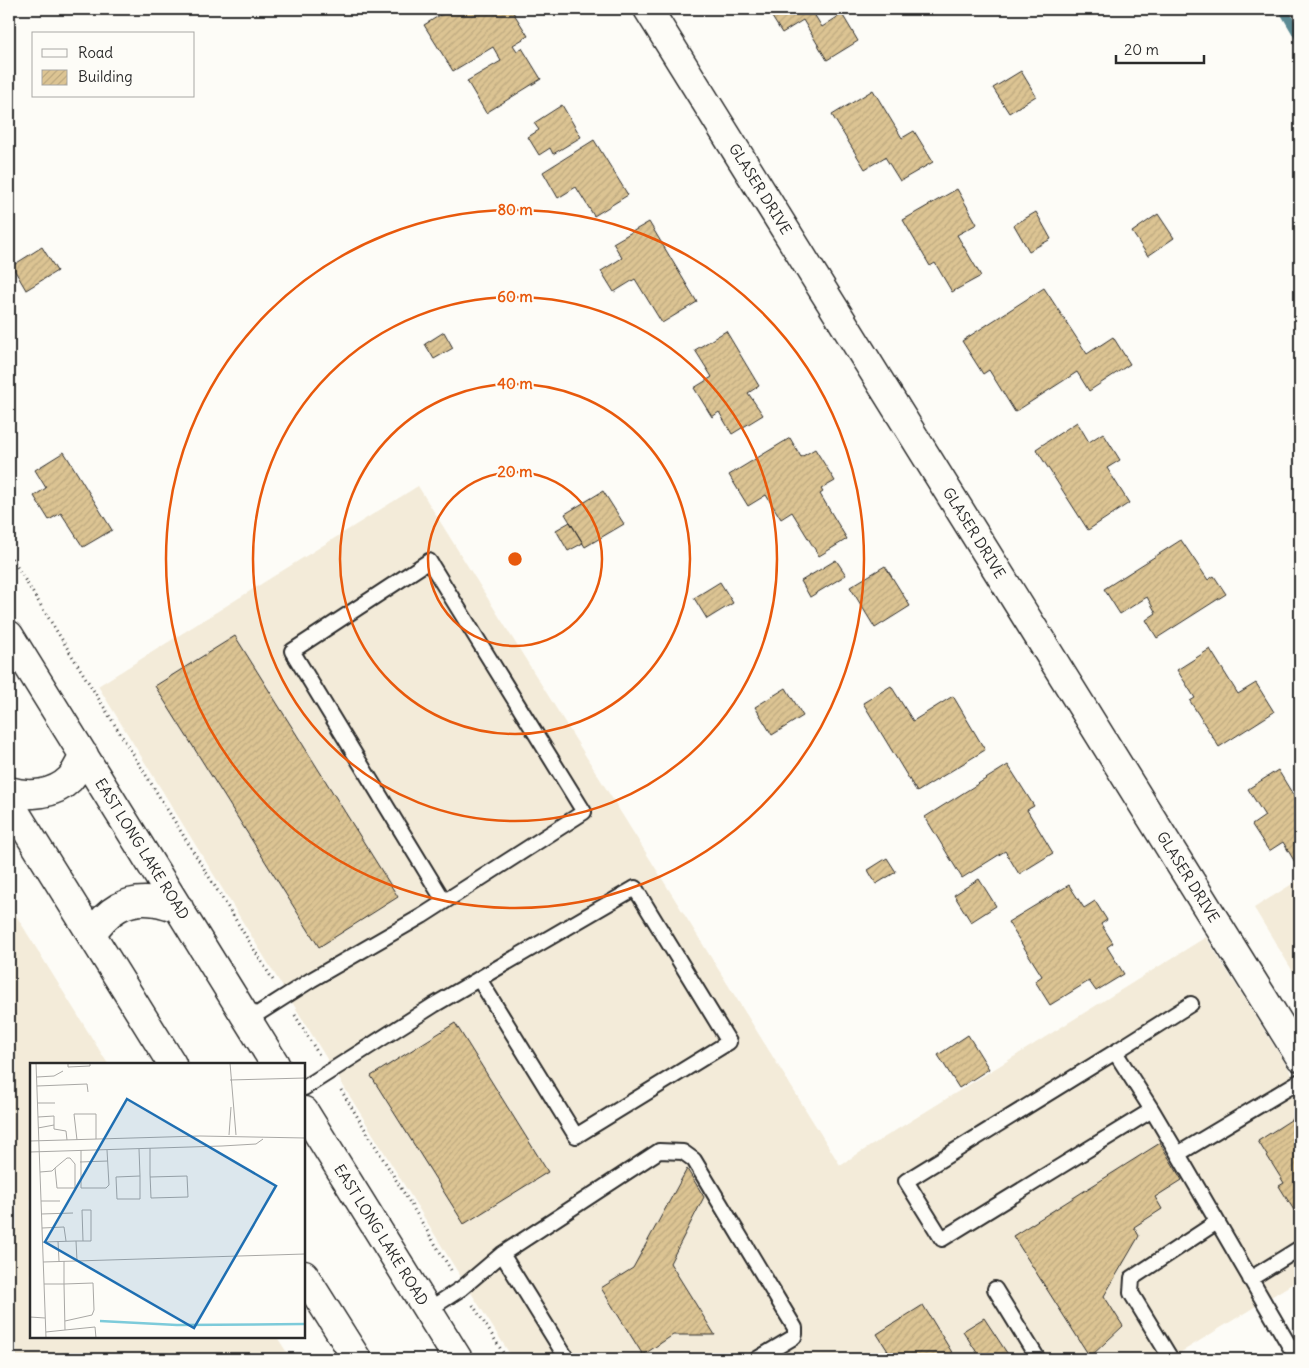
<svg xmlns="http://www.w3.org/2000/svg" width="1309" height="1368" font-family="Delius,sans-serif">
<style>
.built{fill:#f3ebd9}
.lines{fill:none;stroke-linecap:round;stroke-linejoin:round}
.stream{stroke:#5c8b94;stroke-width:9}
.building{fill:url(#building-hatch);stroke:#2b2b2b}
.service-casing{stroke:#2b2b2b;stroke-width:18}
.minor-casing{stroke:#2b2b2b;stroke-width:31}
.secondary-casing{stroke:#2b2b2b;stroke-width:31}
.path{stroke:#2b2b2b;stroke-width:3;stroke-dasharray:1 4;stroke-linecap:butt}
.service{stroke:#fdfcf7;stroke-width:14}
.minor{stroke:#fdfcf7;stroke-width:28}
.secondary{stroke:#fdfcf7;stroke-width:28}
.ring{fill:none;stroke:#e8590c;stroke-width:2.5}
.labels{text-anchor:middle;stroke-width:4;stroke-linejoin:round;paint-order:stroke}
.street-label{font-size:15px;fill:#2b2b2b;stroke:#fdfcf7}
.inset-river{fill:none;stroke:#7dcbda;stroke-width:2.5}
.inset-road{fill:none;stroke:#a9a8a5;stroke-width:1}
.view{fill:#1f6fb2;fill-opacity:0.15;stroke:#1f6fb2;stroke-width:2.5}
.inset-edge{fill:none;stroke:#2b2b2b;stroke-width:2.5}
.centre{fill:#e8590c;stroke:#fdfcf7;stroke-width:2.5}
.ring-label{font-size:15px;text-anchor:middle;font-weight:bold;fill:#e8590c;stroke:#fdfcf7;stroke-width:4;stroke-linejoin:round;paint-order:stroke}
</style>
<defs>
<pattern id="building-hatch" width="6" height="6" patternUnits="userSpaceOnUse" patternTransform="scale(1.25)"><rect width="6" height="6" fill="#dcc493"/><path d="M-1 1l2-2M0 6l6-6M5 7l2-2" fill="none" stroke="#bda97f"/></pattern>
</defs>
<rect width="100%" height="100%" fill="#fdfcf7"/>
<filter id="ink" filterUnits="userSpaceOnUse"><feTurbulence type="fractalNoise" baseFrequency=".02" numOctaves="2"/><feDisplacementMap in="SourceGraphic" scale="10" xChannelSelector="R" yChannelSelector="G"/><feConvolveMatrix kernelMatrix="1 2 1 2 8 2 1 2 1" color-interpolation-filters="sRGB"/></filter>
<g filter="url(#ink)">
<path class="built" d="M418,486L840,1165L1206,937L1300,1087V1279L1170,1359H513L454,1266L98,686Z
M1300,879V983L1254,908Z
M9,904L108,1064H31V1337H277L291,1359H9Z"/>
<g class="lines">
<path class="stream" d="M1283,9L1300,38"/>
</g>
<path class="building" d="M450,9H511L528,36L513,45L517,51L522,48L541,79L486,113L467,81L501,61L493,47L453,71L424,25Z
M767,9H822L814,14L822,27L842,14L858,41L827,60L803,20L782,33Z
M1021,71L1036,96L1009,113L993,88Z
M873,90L902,138L914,131L933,162L900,181L885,157L865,169L832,115Z
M562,105L581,137L553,154L550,148L539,155L528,137L539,130L534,123Z
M594,140L628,195L594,216L576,187L558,198L543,172Z
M957,189L977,224L957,235L981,276L952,292L935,263L930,266L903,220Z
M1036,212L1051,239L1029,251L1014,225Z
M1158,214L1174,238L1148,256L1132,232Z
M649,222L697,302L662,323L635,279L614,292L601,271L622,258L613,243Z
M42,247L57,271L26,290L12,266Z
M1044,288L1087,354L1113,337L1130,364L1089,391L1077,372L1015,412L989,370L983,374L962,341Z
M726,331L759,386L748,393L763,415L732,434L719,412L712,417L694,388L712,377L695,350Z
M444,332L453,348L434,359L425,344Z
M1077,422L1089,442L1103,433L1120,460L1107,468L1129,503L1088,530L1036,449Z
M790,438L801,457L815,449L835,481L821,489L823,492L820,494L847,539L819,556L792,512L781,519L766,495L748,506L729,475Z
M64,452L112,530L83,547L61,513L49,520L34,496L46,488L35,470Z
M603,491L624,524L585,547L565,514Z
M570,522L583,543L568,551L556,530Z
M1181,540L1208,580L1214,576L1226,594L1157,638L1146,620L1156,613L1147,597L1120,614L1104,589Z
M836,560L846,575L810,597L801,581Z
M885,566L910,606L875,628L850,587Z
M720,582L733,603L707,619L694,598Z
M235,636L398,897L319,947L155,686Z
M1210,649L1238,694L1256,683L1274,712L1219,747L1190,701L1195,698L1177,670Z
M891,686L913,721L953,696L985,750L917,792L863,703Z
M786,688L803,716L772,735L755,707Z
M1008,765L1034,806L1027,810L1053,853L1019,874L1005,851L962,878L925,817Z
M1278,770L1300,806V861L1296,864L1283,842L1269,851L1252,825L1265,816L1248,789Z
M887,858L896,872L876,884L868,870Z
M979,879L996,906L971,922L954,895Z
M1069,885L1084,908L1095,901L1107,920L1101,924L1113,943L1107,947L1124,974L1096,991L1089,981L1050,1005L1035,981L1042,976L1008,922Z
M455,1023L548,1172L464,1224L371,1076Z
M968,1035L989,1069L959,1088L938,1055Z
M1294,1118L1300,1128V1213L1297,1215L1279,1186L1284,1183L1258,1141Z
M1160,1143L1182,1180L1155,1197L1162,1209L1134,1227L1139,1236L1104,1296L1123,1326L1090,1357L1013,1236Z
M687,1169L704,1197L670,1263L715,1335H673L643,1355L601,1288L633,1268Z
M923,1305L956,1359H893L877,1334Z
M984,1318L1011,1359H981L963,1331Z"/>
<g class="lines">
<g class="service-casing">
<path id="service" d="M248,1020L311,980L422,916L584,812L429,561L292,651L444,901
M1115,1052L1191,1004
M304,1088L434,1005L635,888L729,1042L576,1136L479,979
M1152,1110L942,1239L906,1181L1115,1052L1152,1110L1178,1154
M502,1254L567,1359
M1250,1279L1300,1248
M995,1289L1038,1359
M428,1310L462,1288L502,1254L659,1151L683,1152L694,1160L795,1328V1334L794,1337L757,1359
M1171,1359L1131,1293L1132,1278L1217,1222
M1297,1359L1178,1154L1300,1081"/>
</g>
<g class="minor-casing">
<path id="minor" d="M648,9L1300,1057"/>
</g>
<g class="secondary-casing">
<path id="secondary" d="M9,635L275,1064
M9,791C29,797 54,795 70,779C76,772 80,763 84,755
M9,802L172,1064
M91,935C107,911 126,897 156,902C164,903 171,906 179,908
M304,1111L458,1359
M304,1275L357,1359"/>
</g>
<path class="path" d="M9,554L273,980
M295,1015L319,1055
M341,1090L451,1270
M473,1305L507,1359"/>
<use href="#service" class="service"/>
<use href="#minor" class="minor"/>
<use href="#secondary" class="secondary"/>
</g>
</g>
<g class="ring">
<circle cx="515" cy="559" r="87"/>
<circle cx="515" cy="559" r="175"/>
<circle cx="515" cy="559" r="262"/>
<circle cx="515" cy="559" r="349"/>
</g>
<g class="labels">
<g class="street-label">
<text transform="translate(760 189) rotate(58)" y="5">GLASER DRIVE</text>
<text transform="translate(974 533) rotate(58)" y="5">GLASER DRIVE</text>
<text transform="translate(142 849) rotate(58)" y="5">EAST LONG LAKE ROAD</text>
<text transform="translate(1188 877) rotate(58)" y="5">GLASER DRIVE</text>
<text transform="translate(381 1235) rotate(58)" y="5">EAST LONG LAKE ROAD</text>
</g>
</g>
<g transform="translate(30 1063)">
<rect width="275" height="275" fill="#fdfcf7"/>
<path class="inset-river" d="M70,258L147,262L275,261"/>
<path class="inset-road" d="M6,0L16,275M38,0V4L60,3V0M200,0L206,72M7,14L24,13L33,8M200,17L275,15M7,23L57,21L58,29M7,40H25M8,54L24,53V66L36,68L37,77M8,65L24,62M199,72L201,44M47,77L44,51H66V76M0,78L170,73L275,75M120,85V111L121,135L158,134L157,113L120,114M109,86L110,113L86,114L87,136H110V113M51,87V125H76L79,122L77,87M0,89L192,83L226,81L233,76M50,99L78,98M10,109L22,108L25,105L37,95H40L45,101V125H27L25,105M11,138H30M11,151L43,150M12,165L34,164L36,178M28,178L29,198M46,178H61V147H52L53,178M13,179L46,178L47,198M34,198V221L63,220L64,247L62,252L35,258M13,199L275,191M14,221H34L35,267L16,269M0,254L15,255M35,267L65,264L66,275"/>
<path class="view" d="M97,36L246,123L164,265L15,179Z"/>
<rect width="275" height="275" class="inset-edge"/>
</g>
<circle cx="515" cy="559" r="8" class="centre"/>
<g class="ring-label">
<text x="515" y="215">80 m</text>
<text x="515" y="302">60 m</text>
<text x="515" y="389">40 m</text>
<text x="515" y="477">20 m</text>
</g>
<rect width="1309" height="1368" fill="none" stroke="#fdfcf7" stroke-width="30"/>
<rect x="15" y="15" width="1279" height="1338" fill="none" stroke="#2b2b2b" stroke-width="2" filter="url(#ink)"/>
<rect x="32" y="32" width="162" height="65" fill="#fdfcf7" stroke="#a9a8a5"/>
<rect x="42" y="49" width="25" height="8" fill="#fdfcf7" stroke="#a9a8a5"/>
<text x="78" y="58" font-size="15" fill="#2b2b2b">Road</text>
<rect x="42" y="70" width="25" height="15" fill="url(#building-hatch)" stroke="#a9a8a5"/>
<text x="78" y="82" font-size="15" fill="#2b2b2b">Building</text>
<path d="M1116 55v8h88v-8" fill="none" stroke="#2b2b2b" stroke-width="2.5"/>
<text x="1124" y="55" font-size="15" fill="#2b2b2b" stroke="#fdfcf7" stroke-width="4" paint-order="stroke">20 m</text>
</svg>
